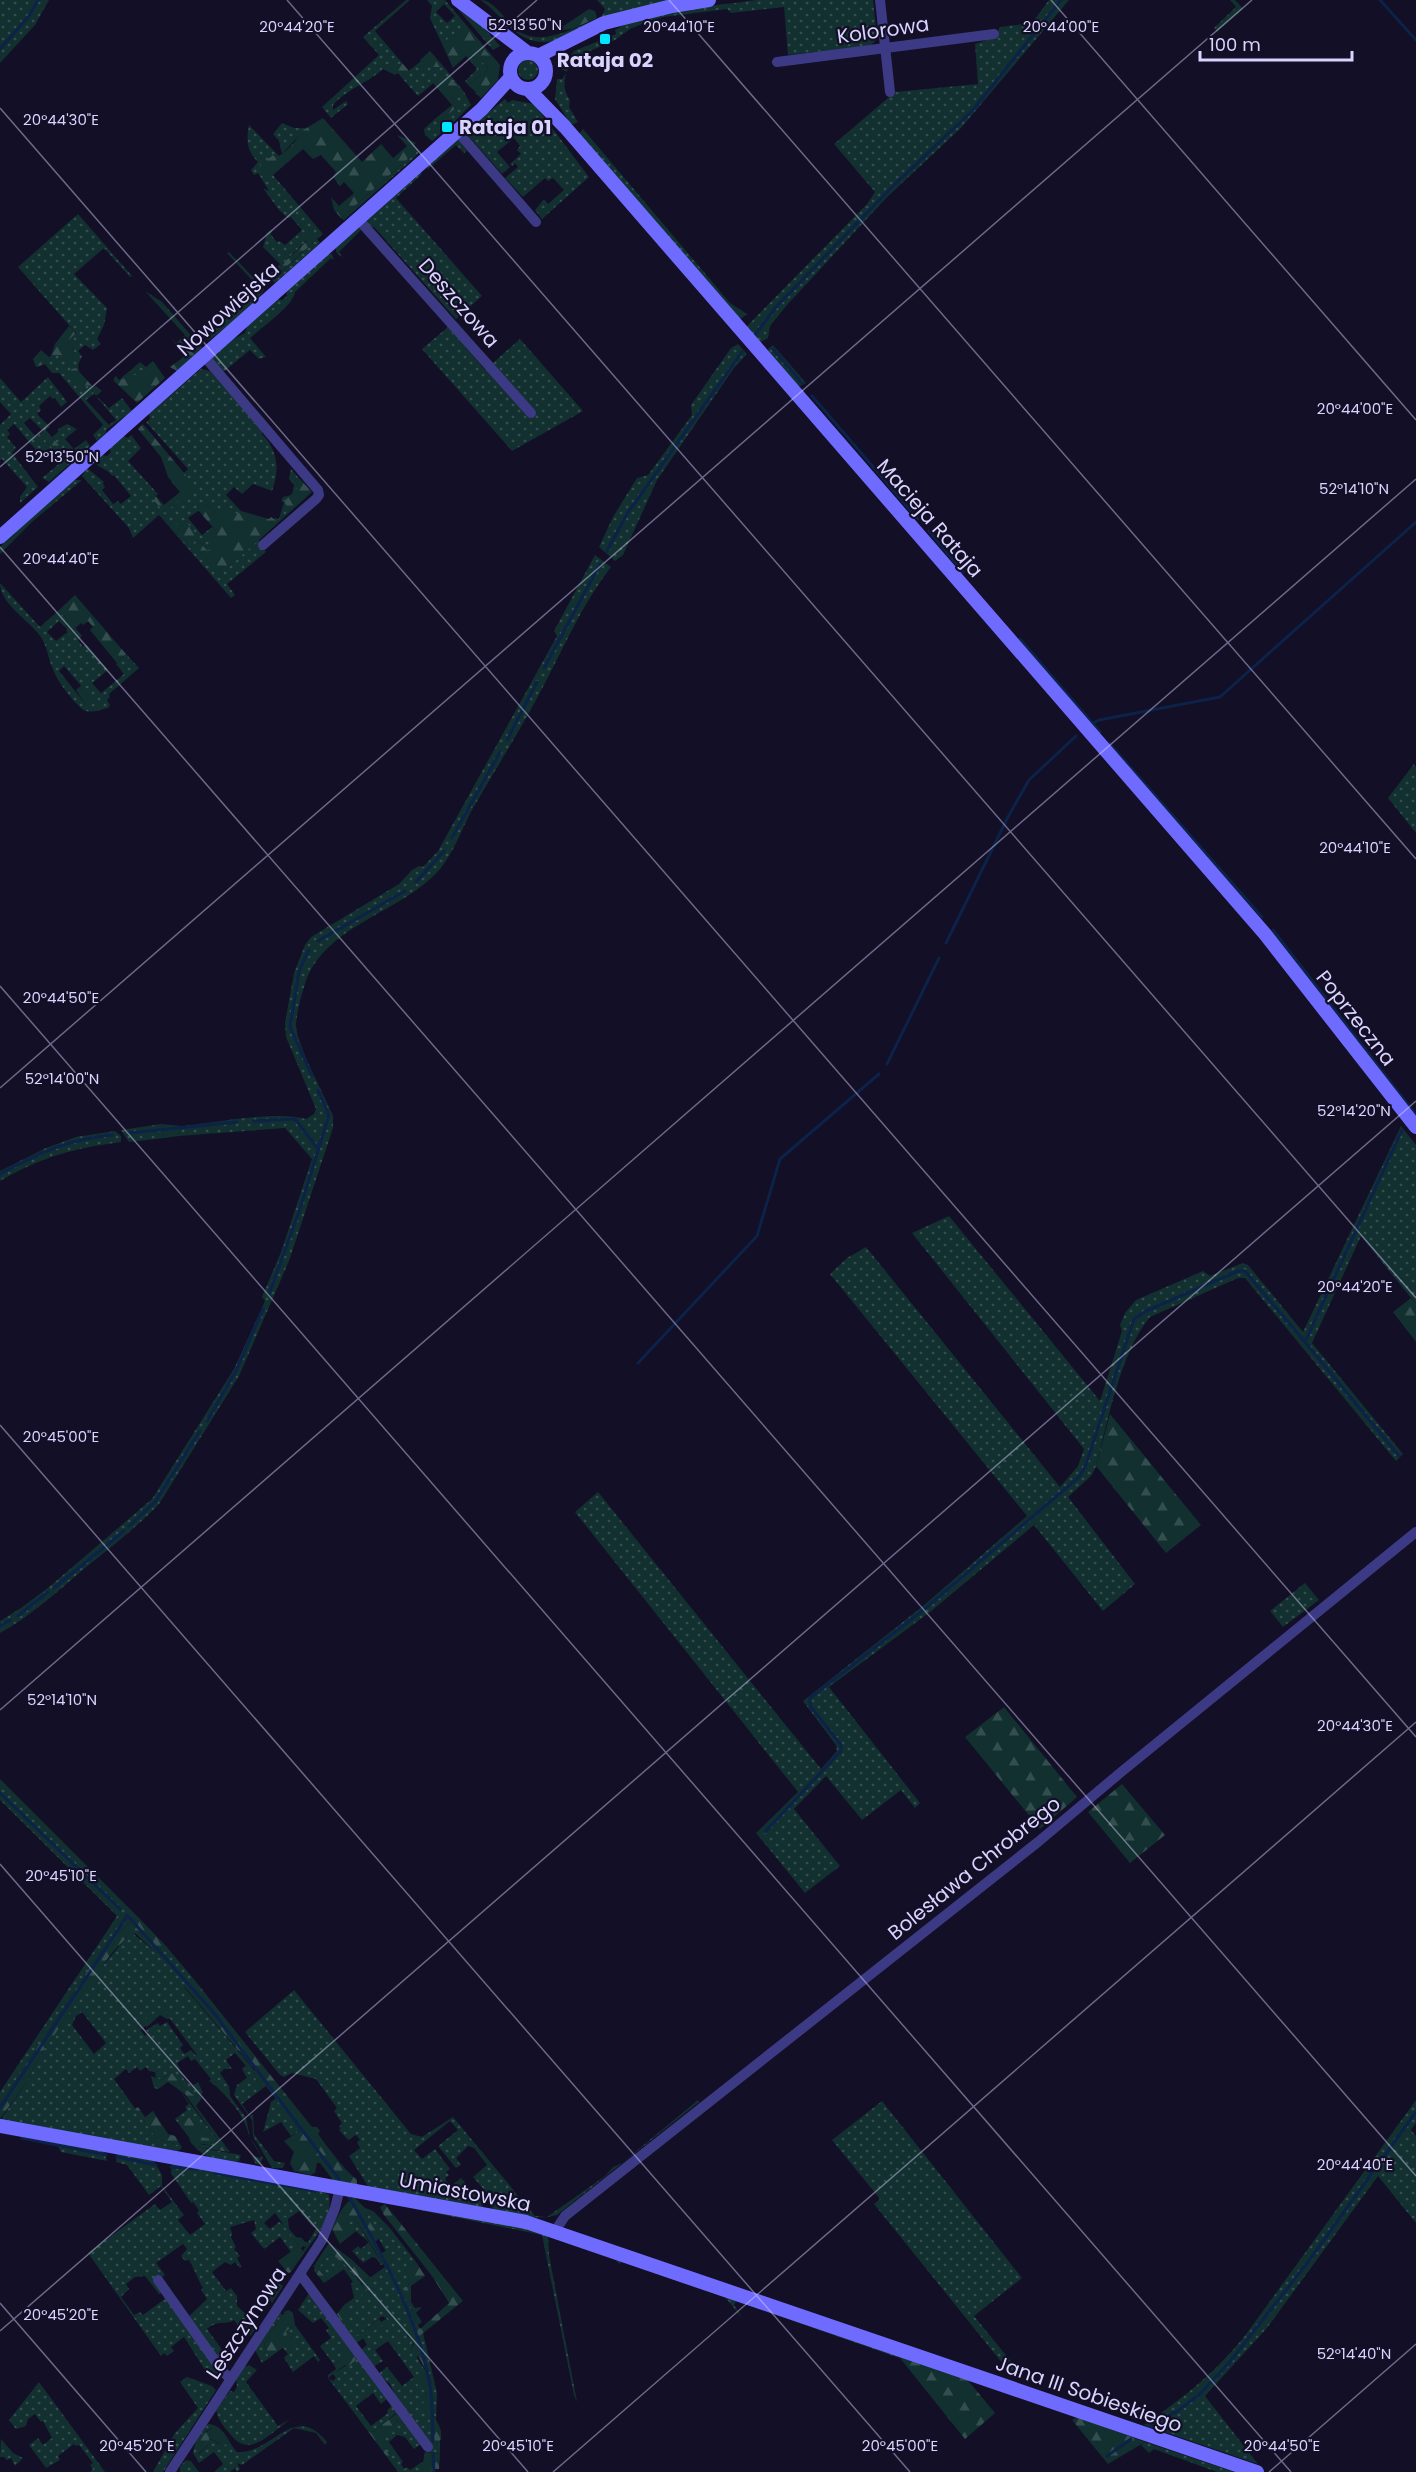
<svg xmlns="http://www.w3.org/2000/svg" width="1416" height="2472" font-family="Poppins,sans-serif">
<style>
.grass{fill:url(#grass-dots);fill-rule:evenodd}
.forest{fill:url(#forest-firs)}
.lines{fill:none;stroke-linecap:round;stroke-linejoin:round}
.stream{stroke:#0c2248;stroke-width:3}
.street{stroke:#3d3a85;stroke-width:10}
.secondary{stroke:#6f6bff;stroke-width:14}
.ticks{fill:none;stroke:#d9d4ff;stroke-width:1.5;stroke-opacity:0.45}
.poi-dot{fill:#00e5ff;stroke:#130f26;stroke-width:2}
.labels{text-anchor:middle;stroke-width:4.5;stroke-linejoin:round;paint-order:stroke}
.street-label{font-size:20px;fill:#d9d4ff;stroke:#130f26}
.poi-label{font-size:20px;font-weight:bold;fill:#d9d4ff;stroke:#130f26}
.ticks-label{font-size:15px;text-anchor:middle;fill:#d9d4ff;stroke:#130f26;stroke-width:4.5;stroke-linejoin:round;paint-order:stroke}
</style>
<defs>
<pattern id="grass-dots" width="8" height="8" patternUnits="userSpaceOnUse" patternTransform="scale(1.5)"><rect width="8" height="8" fill="#12302f"/><path d="M2 2h.1M6 6h.1" fill="none" stroke="#344d4e" stroke-width="1.8" stroke-linecap="round"/></pattern>
<pattern id="forest-firs" width="22" height="20" patternUnits="userSpaceOnUse" patternTransform="scale(1.5)"><rect width="22" height="20" fill="#12302f"/><path d="M5 1l3.5 6h-7zM16 11l3.5 6h-7z" fill="#344d4e"/></pattern>
</defs>
<rect width="100%" height="100%" fill="#130f26"/>
<path class="grass" d="M0,0H49L35,25L0,63Z
M406,0H410L375,31L403,64H388C372,82 349,87 333,105V110L346,101L348,104L331,118L322,107L379,55L363,37Z
M427,0H445L500,65L498,80L481,98L474,92L478,94L497,64L464,26L442,44L430,18L432,6ZM444,4L455,16L447,23L436,12Z
M450,0L481,25L500,46L493,50Z
M481,0C489,0 495,7 500,12C506,19 512,27 520,32C542,46 575,28 596,19C568,37 542,55 512,29C501,19 493,9 481,0Z
M597,0H673L605,17L602,16L605,9Z
M757,0H873L877,39L870,46L788,55L784,7L731,13L727,9L663,17L644,23L630,29L615,40L574,58C565,71 560,87 570,100L569,107L578,122L571,125L555,99L557,79H562L567,72L560,68L574,51L616,34L615,30C648,9 717,6 757,0Z
M1049,0H1069L961,128L887,197L787,305L770,326L768,338L759,343L747,329L748,325L867,204L875,192L834,144L895,92L978,84L975,44L995,37L1000,27L1032,23Z
M1230,0H1235L1243,9L1217,32L1214,28L1236,7Z
M466,56C475,57 486,60 488,70L468,85L465,81L477,69Z
M518 70a10 10 0 1 1 20 0a10 10 0 1 1-20 0Z
M421,61L425,67H444L464,92L471,105L451,125L449,123L445,126L446,129L432,141L425,135L424,129L436,118L439,122L456,108L451,97L460,89L446,83L430,82L429,87L418,96L401,77Z
M505,99L508,103L512,100L534,104L589,177L542,219L535,210L544,199L548,204L564,190L553,178L548,181L545,178L523,197L505,178L518,167L515,163L512,166L510,164L521,154L517,150L520,146L514,138L497,152L510,167L502,174L466,133V130Z
M282,123L294,128H306L282,154L279,141L273,134Z
M249,125L279,156L273,155L261,165L269,175H273L323,234L317,239L320,243L275,283L269,278L273,280L316,240L308,239L277,269L280,264L263,247L267,233L272,229L271,235L277,242L279,241L285,245L302,230L291,217L288,218L279,210L263,188L269,191L258,173L254,175L251,170L258,162C247,151 246,141 249,125Z
M583,129L730,303L747,314L742,318L737,319L579,134Z
M457,138L467,151L464,153L456,145L428,169L426,168Z
M414,145L420,151L415,157L344,220L341,218L417,151Z
M420,172L422,174L396,198L482,296L456,319L374,227L361,230L339,252L343,258L336,252V247L377,208L384,206L385,200Z
M78,214L132,276L130,277L104,248L74,274L107,308L104,325L97,339L101,344L93,350L85,345L78,351L82,356L78,365L79,371L76,368L94,394L86,400L109,425L116,420L96,396L109,408L122,398L132,411L106,430V433L97,441L93,435L103,425L59,373H52L43,362L60,348L69,359L75,353L68,341L76,333L18,267Z
M327,254H332L334,260L331,258L295,292C293,306 261,328 250,338L266,357L259,359L250,350L222,373L213,364L212,356L229,341L245,333L247,326L277,299L282,300L287,296L286,291Z
M260,289L262,291L264,289C261,300 220,332 209,340L204,338Z
M448,327L485,370L520,339L583,411L512,451L422,349Z
M738,344L747,354L734,368L657,480L623,555L615,561L599,547L613,517L637,478L648,475L692,415L691,405L731,348Z
M773,345L806,383L798,387L769,355L768,349Z
M140,362L146,367V376L119,380Z
M201,369L210,371L262,430V434C278,451 280,469 272,491L253,484L242,494L234,487L226,495L241,511L236,515H218L207,505L188,518L202,535L212,527L216,531L210,550H207L198,541L218,577L258,539L266,552L227,584L235,595L231,598L159,515L133,538L129,528L82,476L87,468L104,482L103,484L105,487L102,490L113,504L118,501L121,504L131,496L114,475L112,476C107,468 100,469 94,462L102,455L107,456L111,452L109,448L123,436L128,438L131,435L141,448L128,461L158,494L156,496L153,493L164,512L194,486L184,473L188,469L146,422L150,419L149,414Z
M48,377L67,402L61,407L55,398L53,399L50,396L39,406L41,410L37,414L50,427L43,431L30,418L24,423L36,437L40,434L53,449L52,452L48,449L41,456L14,424L7,430L10,434L7,437L16,448L12,453L38,487L20,503V497L27,487L2,459L0,460V425L11,414L0,402V378L21,402Z
M67,424L77,429L65,439L74,449L86,440L90,446L49,482L42,478L60,463L53,454L64,451L52,437L58,432V429Z
M291,469L298,477L295,480L299,486L290,510L276,522L274,518L279,519L284,502L281,501L283,497L292,495L294,485L289,479Z
M73,480H82L33,521L0,554V547L16,533L14,531Z
M595,555L611,567C583,603 565,645 544,685C522,727 497,767 473,808C462,828 455,850 441,868C403,913 324,924 305,984C301,996 297,1011 296,1024C295,1042 325,1096 333,1116V1128L289,1261L239,1376L159,1504C137,1527 111,1547 85,1568C58,1591 31,1616 0,1633V1621L21,1608L49,1587L152,1499L234,1369L265,1301L262,1297L281,1252L312,1159L285,1128L179,1136L181,1126C213,1123 277,1110 306,1119L314,1114L316,1109L286,1037L285,1023L294,973L305,945L311,937L399,884L412,870L419,866L423,867L438,851L557,636L554,631Z
M0,583L40,627L58,611L66,618V628L59,621L47,632L56,641L66,633L67,635L75,628L82,636L78,640L83,647L86,644L108,670L92,683L101,693L124,674L116,664L126,654L139,668L109,694L110,697L107,700L110,705L108,708C99,710 88,715 81,708C70,698 57,681 52,667C48,657 47,645 40,636C28,619 0,604 0,583ZM64,666L95,702L88,707L59,671Z
M1414,764L1416,767V833L1388,798Z
M161,1124L164,1138L129,1142L121,1130Z
M1401,1126L1416,1145V1304L1361,1236L1312,1343L1403,1454L1396,1461L1245,1278H1238L1150,1317C1120,1353 1108,1421 1096,1466L1092,1475L1068,1497L1135,1584L1103,1611L1034,1525L930,1612L829,1687L920,1803L915,1808L901,1790L862,1820L826,1776L794,1809L840,1866L805,1893L756,1833L798,1792L575,1512L598,1492L821,1769L837,1751L836,1745L803,1701L923,1606L1027,1516L830,1274L847,1258L866,1247L1060,1487L1078,1466L1084,1449L912,1233L949,1216L1100,1401L1122,1331L1120,1325L1125,1313L1136,1300L1203,1271L1210,1276L1243,1263L1248,1265L1303,1332Z
M115,1131L121,1136V1142C75,1148 41,1157 0,1181V1171L46,1148L76,1137Z
M1305,1583L1319,1600L1283,1627L1270,1611Z
M0,1779L138,1917C126,1925 118,1935 106,1943L0,2104V2092L117,1916L0,1800Z
M131,1932L157,1953L165,1945L193,1978L184,1987L255,2071L254,2076L262,2089L242,2104L250,2116L253,2114L254,2134L274,2161L285,2163L283,2168H272L253,2136L252,2120L234,2095L237,2085L247,2078L242,2069L246,2066L235,2053L226,2060L232,2069H224L220,2073L229,2086L230,2096L246,2118L250,2137L262,2156L263,2158L259,2165L255,2163L252,2156L261,2158L262,2156C251,2142 251,2138 245,2124C240,2110 220,2088 209,2081L211,2079L195,2059L191,2061L188,2056L177,2063L184,2079L192,2086L198,2082L203,2093L196,2097L182,2086L171,2072L162,2080L156,2078L155,2072L149,2071L146,2067L140,2071L137,2067L129,2073L126,2069L114,2079L157,2139L182,2146L181,2149L177,2151L0,2121L24,2086L41,2054L96,1974ZM162,2008L197,2055L196,2056L191,2050L184,2054L180,2048L183,2045L167,2022L160,2026L158,2023L146,2030L148,2033L145,2036L137,2026ZM82,2012L106,2043L94,2054L72,2025L76,2016Z
M294,1990L411,2134L422,2137L453,2117L535,2216L547,2217L605,2176L613,2167L622,2163L698,2100L699,2102L557,2215C536,2221 515,2214 494,2210L483,2195L486,2192L473,2177L487,2165L474,2148L468,2146L456,2158L461,2165L456,2168L438,2146L458,2130L450,2121L414,2150L422,2159L435,2149L450,2169L446,2172L449,2175L445,2179L451,2186L461,2178L482,2203L483,2208L369,2188L349,2156L360,2148L357,2142L360,2140L356,2135L348,2140L339,2130L341,2128L339,2126L342,2123L334,2111L337,2108L316,2079L292,2073L284,2077L280,2075L245,2032Z
M180,2090L217,2139L213,2146L199,2143L209,2139L202,2137L197,2123L188,2117L178,2123L175,2119L187,2110L185,2107L189,2104Z
M275,2099L278,2100L300,2131L291,2136L281,2122L263,2132L271,2102Z
M1416,2100V2123L1411,2130L1416,2136V2223L1378,2176L1267,2328L1205,2396L1258,2464L1144,2425C1185,2396 1212,2376 1244,2337Z
M882,2101L1022,2278L974,2316L1022,2375L1011,2374L874,2204L880,2199L832,2140Z
M190,2139L196,2147L241,2155L239,2161C223,2169 198,2154 189,2140Z
M56,2143L104,2151L107,2161L61,2152Z
M117,2153L154,2161L162,2175V2186L184,2215L178,2220L190,2235L205,2224L197,2213L199,2210L193,2202L191,2203L171,2173L172,2164L175,2163L323,2191L329,2195C334,2214 315,2239 304,2253L303,2251L317,2227H313L299,2211L288,2219L285,2218L280,2220L275,2213L264,2223L270,2229L279,2222L284,2225L299,2246L291,2252L280,2237L264,2249L251,2233L256,2229L254,2220L230,2227L232,2233L231,2237L236,2247L234,2249L240,2256L237,2258L242,2267L240,2268L235,2262L231,2265L225,2262L212,2272L226,2291L231,2288L237,2296V2306L258,2325L250,2336L247,2332H243L234,2320C225,2326 219,2319 207,2329L223,2351L229,2347L230,2349L225,2354L228,2359L224,2365L188,2317L207,2299L201,2290L203,2288C198,2280 195,2270 189,2260L185,2261L181,2256L187,2249L183,2244L156,2263L165,2275L154,2282L162,2293L159,2294L145,2276L135,2277L126,2284L129,2289L121,2297L134,2315L140,2312L143,2315L166,2298L222,2377L219,2380L205,2370L184,2337L171,2347L174,2351L167,2356L164,2353L161,2356L88,2253L155,2204L160,2210L172,2202L161,2186L149,2195L127,2165L116,2162Z
M415,2207L540,2231L896,2353L899,2358L736,2301L734,2305L742,2318L725,2297L622,2262L619,2264L614,2258L548,2236L549,2255L577,2402L574,2395L542,2235L415,2209Z
M373,2211L389,2227L416,2262L405,2271L409,2277L408,2300L403,2302L411,2307L417,2326H414L407,2336C413,2340 414,2343 411,2350C418,2356 420,2365 426,2371L417,2338L423,2333L437,2393L436,2419C430,2410 428,2392 432,2381L425,2376L421,2378C428,2397 432,2419 433,2441H440V2454L428,2452L397,2399L390,2384L378,2374L387,2367L402,2386L414,2377L388,2341L375,2350L383,2361L373,2367L361,2350L367,2345L363,2338L387,2321V2319L382,2316L360,2334L350,2337L307,2276L349,2330L344,2305L354,2298L351,2284L353,2282L340,2264L327,2279L318,2269L315,2272L314,2266L315,2264L319,2267L330,2254C344,2259 364,2287 373,2300L366,2289L365,2281L392,2262L366,2216Z
M355,2218C364,2234 373,2249 383,2264L381,2265L376,2258L372,2257L363,2263L352,2251L358,2246L361,2249L369,2242L347,2224Z
M309,2293L345,2340L343,2357L334,2365L320,2346L331,2338L326,2330L329,2328L321,2318L313,2323L298,2310Z
M280,2312L282,2315L264,2344L269,2358L262,2363L255,2350Z
M295,2325L320,2360L318,2362L314,2356L293,2372L284,2358L288,2354L283,2348L286,2331Z
M358,2358L388,2398L381,2404L373,2393L356,2406L371,2426L388,2413L387,2411L392,2405L396,2413L370,2434L328,2378L333,2381L336,2378L333,2374Z
M249,2365L257,2370L246,2382L278,2426L291,2419C272,2431 250,2460 231,2435C224,2427 218,2420 216,2410L230,2391L234,2392L237,2387L236,2378L244,2367Z
M187,2377L212,2386L216,2390L163,2472H153L175,2433L198,2408L180,2382Z
M39,2382L105,2472H90L93,2469L90,2465L93,2463L79,2445L76,2446L74,2444L58,2456L60,2460L46,2468L29,2445L38,2438L43,2445L52,2438L43,2421L41,2422L35,2414L28,2419L26,2426L16,2429L9,2420Z
M399,2420L404,2425L407,2424L421,2444L414,2449L405,2437L397,2435L389,2442L403,2462L401,2464L404,2469L407,2467L410,2470L422,2462L424,2467L421,2472H400L377,2438Z
M208,2424C224,2425 228,2442 237,2452C271,2455 294,2400 327,2442L325,2445L316,2433L294,2428L242,2465L237,2463L240,2469L237,2472L235,2468L230,2472H214L223,2464L214,2452L199,2463L193,2453L196,2440ZM212,2428L226,2444H219L209,2438V2444L198,2455L206,2431Z
M1,2439L13,2453L23,2458L15,2466L11,2458L7,2460L4,2457H0Z
M1145,2442L1234,2472H1217L1154,2449L1149,2453L1141,2445Z
M186,2460L191,2461L199,2472H180V2467Z"/>
<path class="forest" d="M589,9L595,11L597,18L572,29L556,31Z
M464,25L497,64L498,77L478,94L468,85L488,70L487,66L474,57L466,56L453,68L442,44Z
M430,51L444,67H425L420,60Z
M388,64H403L409,71L401,77L398,73L395,75L383,69Z
M435,78L438,82L442,79L446,83L451,79L461,89L451,97L456,108L439,122L436,118L452,105L433,83L429,87L430,82Z
M323,118L362,162L381,144L393,158L407,146L397,135L416,143L414,145L418,150L341,218L334,210L331,197L339,206L354,193L344,182L340,186L333,177L336,172L321,155L313,159L303,149L273,175H269L260,165L273,155L279,156C287,151 297,141 300,132Z
M309,231L316,240L272,280L268,275L277,269L307,241L305,235Z
M229,252L264,289L262,291L227,253Z
M145,291L162,302L202,348L177,371L170,367L185,356L172,339L176,343L185,335Z
M69,326L76,333L68,341L75,353L69,359L60,355H51L55,344Z
M41,350L49,357L45,364L36,367L33,359Z
M153,361L165,378L137,403L114,381V378L116,376L119,380L138,374L146,376V367Z
M76,368L93,387L96,386L102,391L96,396L87,385L81,388L68,374L72,369Z
M143,424L195,486L165,513L148,494L153,493L164,505L180,492L168,477L161,457L138,429Z
M45,429L64,451L53,454V449L40,434Z
M298,477L312,492L218,577L193,545L198,541L207,550H210L208,538L216,531L198,510L207,505L218,515L230,508L236,515L241,511L269,519L271,517L277,521L290,510L284,502L299,486L295,480Z
M182,522L189,525L197,535L189,541L175,525Z
M75,595L126,654L117,663L90,630L93,627L88,621L83,625L81,623L67,636L66,618L58,611Z
M82,685L95,702L88,708L76,690Z
M161,1124L181,1126L179,1136L164,1138Z
M1411,1298L1416,1304V1342L1393,1312Z
M1110,1414L1201,1525L1166,1553L1096,1466Z
M1004,1707L1077,1797L1040,1829L965,1737Z
M1122,1784L1165,1835L1130,1863L1088,1812Z
M138,1917L165,1945L157,1953L136,1934L131,1933C120,1945 103,1959 100,1975H96L41,2054L24,2086L0,2119V2104L106,1943C118,1935 126,1925 138,1917Z
M193,1978L312,2127H317L320,2131L318,2134C325,2144 349,2176 357,2179V2187L333,2180L320,2163H317L315,2173L310,2175L294,2171L290,2163L294,2152L284,2141L300,2131L266,2086L262,2089L254,2076L255,2070L184,1986Z
M162,2007L170,2018L167,2019L160,2015L147,2027L145,2026L141,2031L137,2026Z
M171,2072L182,2086L196,2097L199,2095L202,2098L196,2106L230,2152L196,2147L178,2123L188,2117C195,2122 208,2125 202,2137L209,2139L210,2142L199,2144L213,2146L217,2139L185,2094L168,2082L158,2089L154,2088L151,2076L162,2080Z
M138,2107L145,2117L153,2111L168,2134L175,2136L181,2146L157,2139L135,2109Z
M354,2197L365,2208L373,2211L366,2216L380,2238L375,2242L382,2253L387,2250L392,2262L385,2267L355,2218L348,2224L356,2231L340,2244L332,2229C337,2217 343,2204 354,2197Z
M385,2204L463,2301L417,2338L425,2363L432,2369L427,2373L431,2376C433,2387 429,2399 432,2410C434,2421 445,2428 440,2441H433L429,2413H425L421,2404L426,2401C428,2393 425,2390 418,2386L417,2380L427,2373L419,2357L415,2356L411,2350L414,2344L405,2331L406,2326L411,2323L417,2326L411,2307L404,2306L403,2302L408,2300L403,2288L408,2286L409,2277L405,2271L416,2262L425,2276L411,2286V2302L415,2308L422,2307L416,2313L422,2322L418,2325L420,2329L449,2303L432,2276L384,2215L380,2207Z
M285,2217L288,2219L289,2229L296,2237L302,2238L305,2242H309L305,2247L303,2246L301,2248L304,2253L291,2272L288,2273L278,2261L299,2246L280,2220Z
M329,2243L351,2259L370,2277L365,2281L369,2287L366,2289L374,2301L366,2299L362,2295L363,2285C357,2277 338,2256 330,2254L319,2267L315,2264Z
M337,2264H340L344,2269L324,2283L315,2272L318,2269L327,2279Z
M277,2282L283,2286L272,2303L264,2292Z
M344,2305L350,2316L348,2320L350,2323L349,2331L337,2314Z
M289,2310L293,2313L295,2325L286,2331L287,2336L298,2344L293,2350L284,2347L269,2358L264,2344L282,2315L285,2314L283,2312Z
M379,2319L381,2322L386,2319L388,2321L355,2344L350,2337L360,2334Z
M344,2341L358,2358L348,2367L345,2365L328,2378V2375L336,2369L334,2365C348,2354 341,2355 344,2341Z
M896,2353L966,2378L995,2413L965,2439Z
M394,2407L407,2424L404,2425L398,2420L391,2428L393,2433H385L378,2438L400,2472H398L370,2434L396,2414Z
M1077,2417L1145,2442L1108,2464L1072,2420Z
M213,2428L226,2444L224,2446L209,2438V2444L197,2455C198,2444 202,2432 213,2428Z
M425,2452L440,2454L439,2469H434V2472H421Z"/>
<g class="lines">
<path class="stream" d="M1380,0L1416,40
M0,49L29,16L38,0
M754,336L776,307L891,188L972,111L1061,0
M773,349L802,383
M812,396L918,519
M929,531L963,572
M607,551L627,514L742,352
M1020,639L1100,732
M544,668L600,564
M1093,723L1099,720L1220,697L1416,522
M507,740L537,682
M1109,743L1262,917
M452,838L500,752
M416,882L444,851
M1273,930L1416,1115
M318,941L405,891
M946,943L1008,817L1029,780L1076,736
M309,950L299,971L290,1027L312,1076
M887,1064L939,958
M254,1121L295,1119L318,1149
M129,1133L237,1122
M0,1174C38,1153 69,1139 112,1135
M269,1294L299,1212L329,1115L318,1090
M1305,1342L1399,1456
M638,1363L757,1236L780,1159L879,1074
M207,1421L236,1371L263,1309
M129,1526L155,1502L200,1431
M54,1588L124,1531
M18,1616L48,1592
M0,1626L10,1620
M0,1793L120,1909
M765,1832L841,1751V1745L810,1706V1698L927,1607L1079,1477L1085,1467L1134,1319L1146,1311L1238,1271H1245L1305,1342L1402,1130
M127,1915L214,2013L339,2179
M0,2108L127,1916
M22,2138L106,2155
M117,2157L156,2165
M171,2167L197,2169
M215,2173L315,2191
M349,2197C382,2254 419,2320 430,2386C433,2404 432,2423 433,2441
M1149,2427L1179,2410L1200,2394L1229,2363L1308,2262L1416,2112
M433,2454L434,2472
M1107,2456L1131,2439"/>
<path class="street" d="M880,0L890,92
M777,62L994,34
M457,131L536,222
M358,219L531,413
M204,356L318,490L319,495L316,499L263,545
M555,2231L565,2216L1038,1842L1120,1773L1416,1532
M300,2274L428,2447
M158,2280L223,2372L231,2379
M170,2472L322,2240L335,2208L340,2188"/>
<path class="secondary" d="M458,0L528,53
M510 71a18 18 0 1 1 36 0a18 18 0 1 1-36 0Z
M538,56L604,23L672,6L709,0
M528,89L565,127L1265,934L1416,1127
M0,537L482,109L511,77
M0,2126L526,2222L1257,2472"/>
</g>
<path class="ticks" d="M287,0L1416,1298M669,0L1416,859M1051,0L1416,420M0,108L1416,1737M0,467L537,0M0,547L1416,2176M0,986L1291,2472M0,1088L1252,0M0,1425L910,2472M0,1710L1416,479M0,1864L528,2472M0,2303L146,2472M0,2331L1416,1101M553,2472L1416,1722M1269,2472L1416,2344"/>
<g class="poi-dot">
<rect x="599" y="33" width="12" height="12" rx="3"/>
<rect x="441" y="121" width="12" height="12" rx="3"/>
</g>
<g class="labels">
<g class="street-label">
<text transform="translate(883 30) rotate(-8)" y="7">Kolorowa</text>
<text transform="translate(459 303) rotate(49)" y="7">Deszczowa</text>
<text transform="translate(228 309) rotate(-42)" y="7">Nowowiejska</text>
<text transform="translate(930 518) rotate(49)" y="7">Macieja Rataja</text>
<text transform="translate(1356 1018) rotate(52)" y="7">Poprzeczna</text>
<text transform="translate(974 1868) rotate(-39)" y="7">Bolesława Chrobrego</text>
<text transform="translate(465 2192) rotate(11)" y="7">Umiastowska</text>
<text transform="translate(246 2323) rotate(-57)" y="7">Leszczynowa</text>
<text transform="translate(1089 2394) rotate(19)" y="7">Jana III Sobieskiego</text>
</g>
<g class="poi-label">
<text x="605" y="67">Rataja 02</text>
<text x="459" y="134" text-anchor="start">Rataja 01</text>
</g>
</g>
<g class="ticks-label">
<text x="525" y="30">52°13'50"N</text>
<text x="297" y="32">20°44'20"E</text>
<text x="679" y="32">20°44'10"E</text>
<text x="1061" y="32">20°44'00"E</text>
<text x="61" y="125">20°44'30"E</text>
<text x="1355" y="414">20°44'00"E</text>
<text x="62" y="462">52°13'50"N</text>
<text x="1354" y="494">52°14'10"N</text>
<text x="61" y="564">20°44'40"E</text>
<text x="1355" y="853">20°44'10"E</text>
<text x="61" y="1003">20°44'50"E</text>
<text x="62" y="1084">52°14'00"N</text>
<text x="1354" y="1116">52°14'20"N</text>
<text x="1355" y="1292">20°44'20"E</text>
<text x="61" y="1442">20°45'00"E</text>
<text x="62" y="1705">52°14'10"N</text>
<text x="1355" y="1731">20°44'30"E</text>
<text x="61" y="1881">20°45'10"E</text>
<text x="1355" y="2170">20°44'40"E</text>
<text x="61" y="2320">20°45'20"E</text>
<text x="1354" y="2359">52°14'40"N</text>
<text x="137" y="2451">20°45'20"E</text>
<text x="518" y="2451">20°45'10"E</text>
<text x="900" y="2451">20°45'00"E</text>
<text x="1282" y="2451">20°44'50"E</text>
</g>
<path d="M1200 51v9h152v-9" fill="none" stroke="#d9d4ff" stroke-width="3"/>
<text x="1209" y="51" font-size="18" fill="#d9d4ff" stroke="#130f26" stroke-width="4.5" paint-order="stroke">100 m</text>
</svg>
